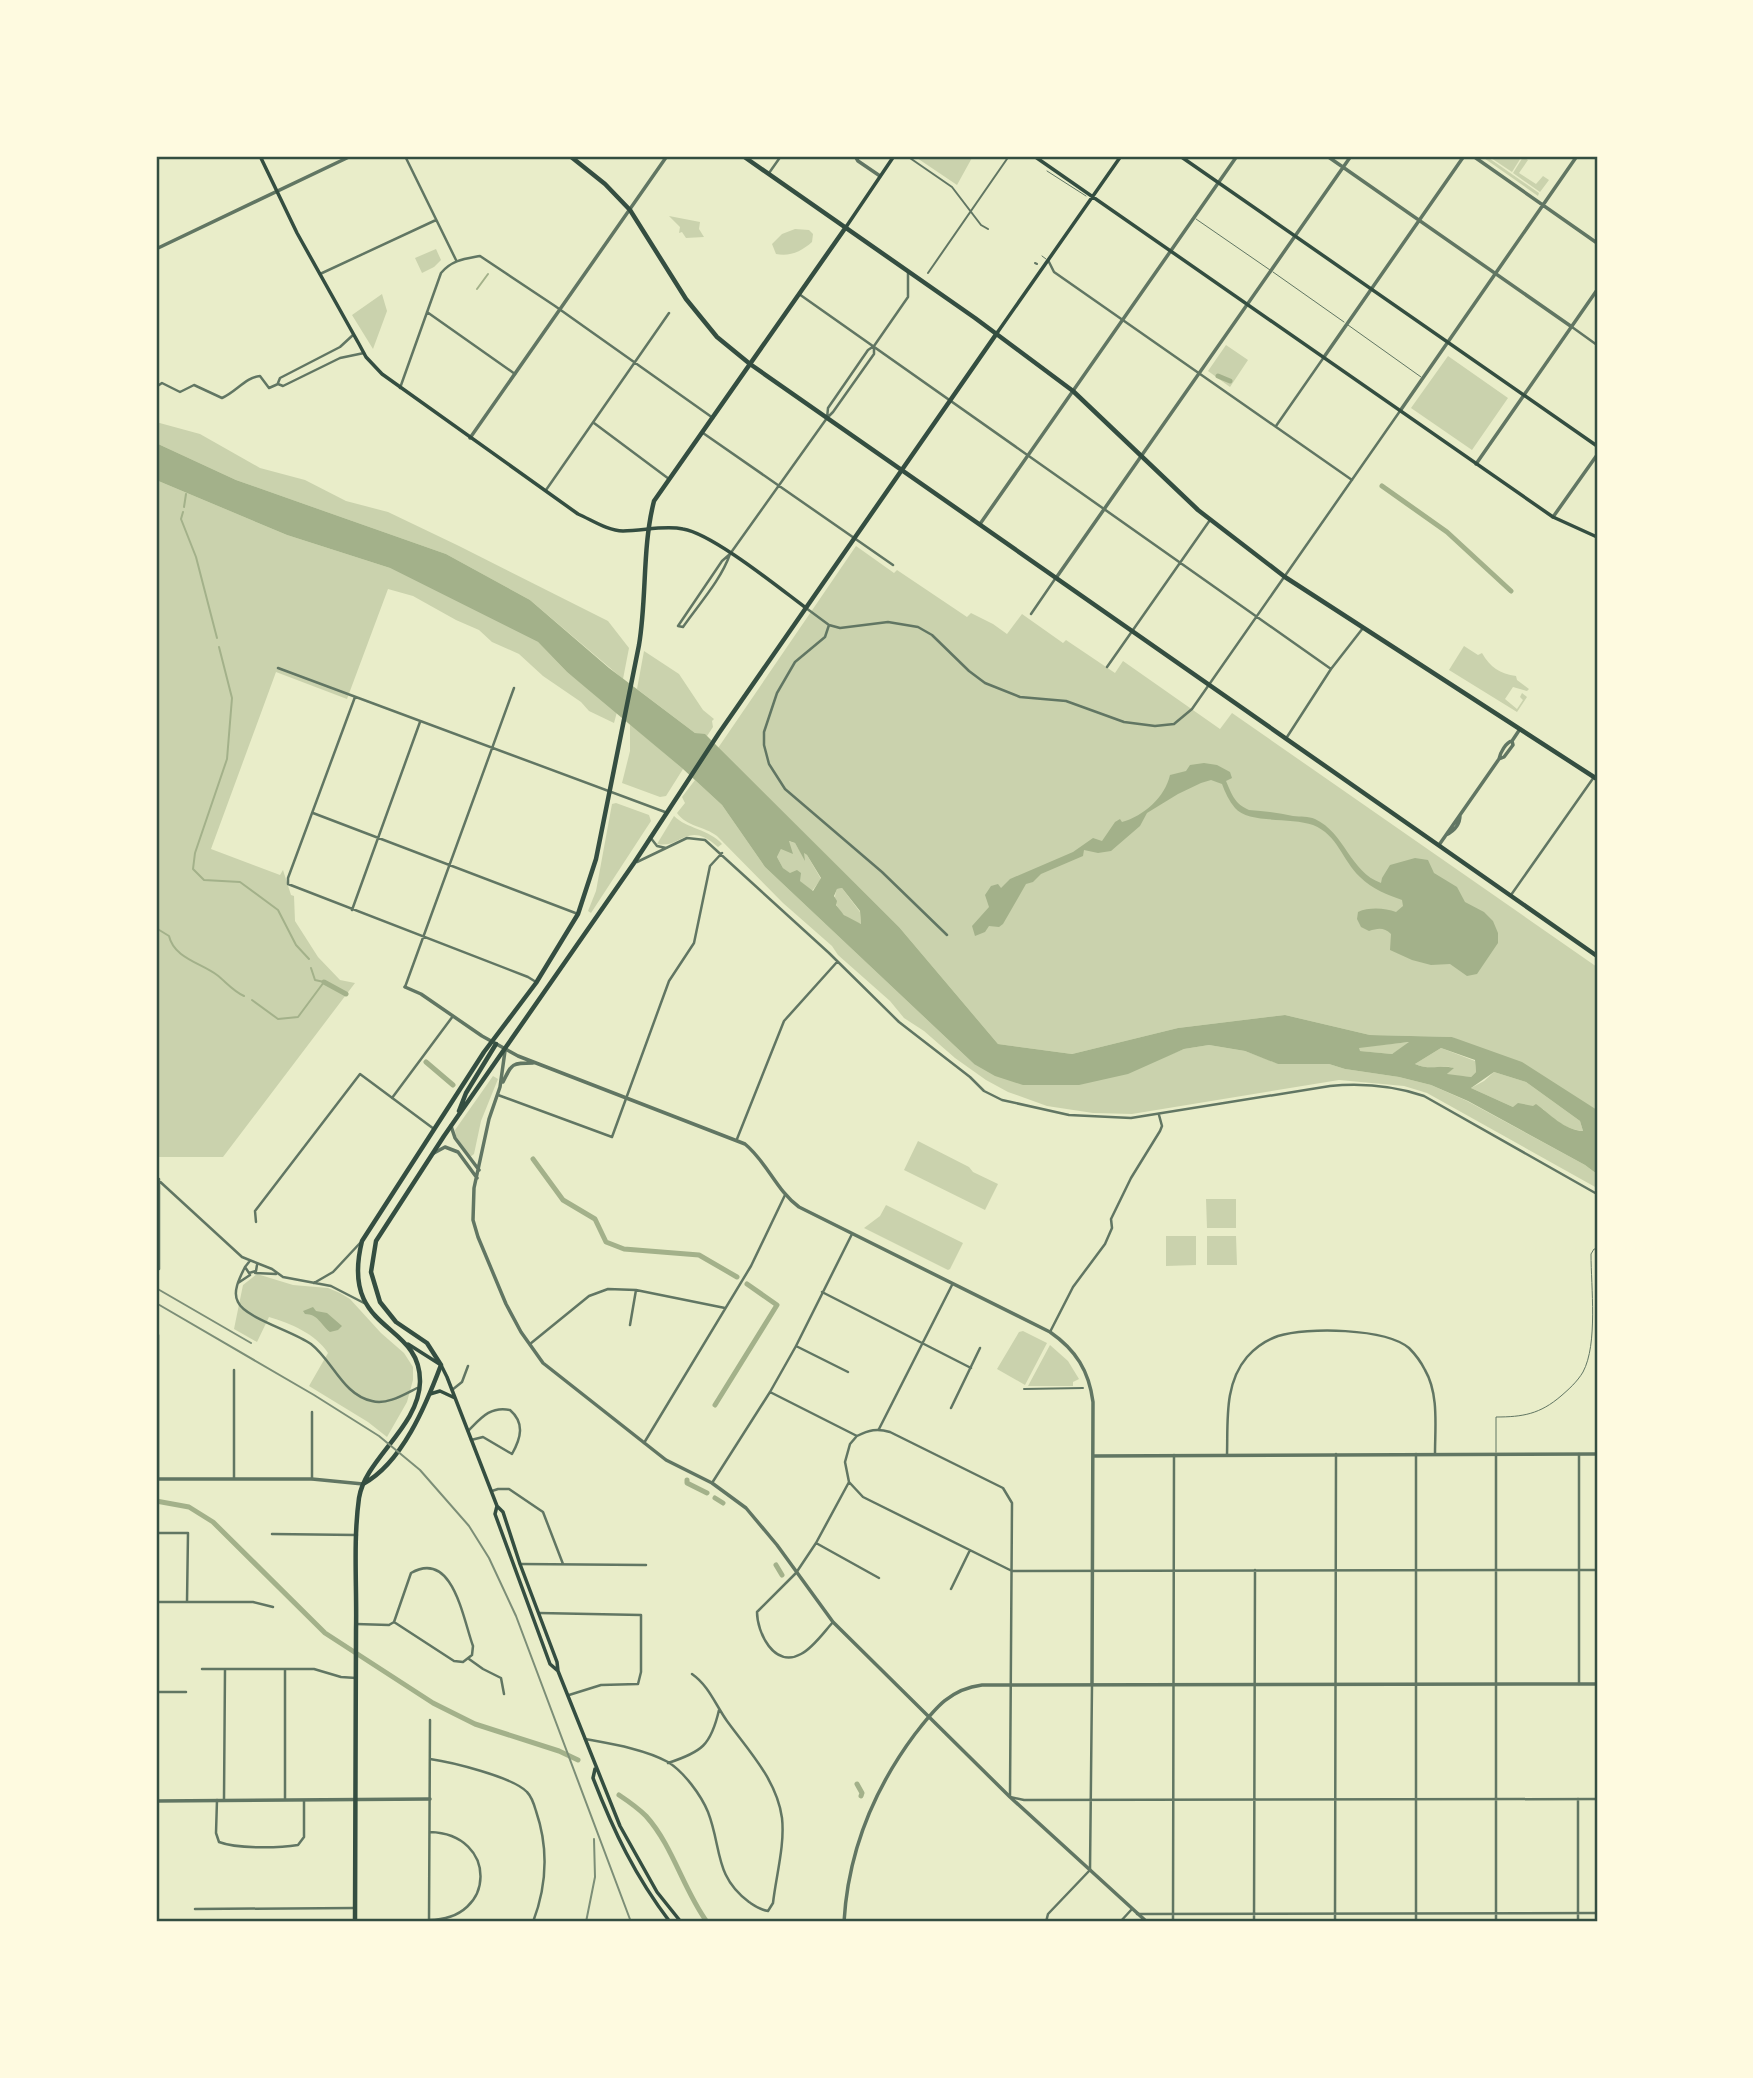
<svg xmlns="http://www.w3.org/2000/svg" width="1753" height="2078" font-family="'Nunito Sans',sans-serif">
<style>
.green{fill:#cad2ad}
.water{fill:#a3b18a;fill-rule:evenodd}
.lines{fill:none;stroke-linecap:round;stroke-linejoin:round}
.stream{stroke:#a3b18a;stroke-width:2}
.canal{stroke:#a3b18a;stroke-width:5}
.service{stroke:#617663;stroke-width:1}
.pedestrian{stroke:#617663;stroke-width:2}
.minor{stroke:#617663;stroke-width:2.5}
.tertiary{stroke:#617663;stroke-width:3.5}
.secondary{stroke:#344e41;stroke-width:3.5}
.primary{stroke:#344e41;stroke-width:4.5}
.rail{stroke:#7c8e77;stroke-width:2}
.neatline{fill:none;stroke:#344e41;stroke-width:2.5}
</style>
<rect width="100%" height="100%" fill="#e9edc9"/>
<path class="green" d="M914,156H973L957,185Z
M1481,156H1486L1539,193L1538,196Z
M1488,156H1522L1512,172Z
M1523,157L1528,160L1519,173L1536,184L1543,176L1549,180L1540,192L1513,173Z
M669,216L700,222L699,229L704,237L686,238L682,232L679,233L680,227Z
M795,229L809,230L813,234L812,242C802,251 790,257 776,254L772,244L782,234Z
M436,249L441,260L434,267L422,273L415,258Z
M382,294L387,311L373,349L352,315Z
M1226,345L1248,360L1230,387L1208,371Z
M1448,356L1508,398L1472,450L1411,408Z
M156,422L200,434L260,468L305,480L346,501L388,512L459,546L608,621L629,648L623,679L530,600L446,554L236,480L156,443Z
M156,480L287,535L390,568L538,642L567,672L617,712L614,723L589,711L581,702L543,676L519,654L492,642L479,630L456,620L413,596L388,589L347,699L276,672L211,849L280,875L283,870L291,895L294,896L295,921L318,957L340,980L355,983L223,1157H156Z
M856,546L894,573L897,570L967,617L971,613L993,624L1007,634L1022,614L1063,643L1066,640L1115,673L1123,661L1220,729L1232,713L1597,967V1111L1452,1037L1370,1035L1285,1015L1178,1028L1072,1054L998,1044L899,927L718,748Z
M1464,646L1478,655L1482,653C1490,667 1500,674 1516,676L1517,680L1529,689L1527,691L1513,687L1505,699L1517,709L1523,700L1520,697L1522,693L1527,697L1517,712L1449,670Z
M644,651L679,674L703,710L714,719L712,721L713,727L707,736L695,733L637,689Z
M630,724L683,769L666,796L660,797L622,783L630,751Z
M695,780L722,805L765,867L974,1064L1164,1057L1184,1049L1209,1045L1245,1051L1279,1064H1329L1345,1069L1399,1077L1431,1085L1467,1101L1585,1165L1597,1174V1188L1427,1093L1404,1086L1339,1080L1132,1114L1093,1113L1047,1106L1008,1092L986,1080L955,1058L924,1031L904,1018L890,1001L838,955L832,946L783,903L717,836C704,826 687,827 677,813L685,803L682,797Z
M616,803L649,815L651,821L591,913L588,911L596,891L612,804Z
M674,816C687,829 709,829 722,844L718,847C687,819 682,849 657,844Z
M788,841L795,843L804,858L803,852L807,855L821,879L812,891L783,868L777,857L781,849L790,848Z
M842,888L860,912L861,924C847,919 829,907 837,889Z
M1411,1042L1392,1054L1359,1051L1358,1047Z
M1441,1048L1475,1061L1476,1072L1471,1077L1446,1075L1453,1068C1439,1063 1434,1072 1415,1064Z
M1494,1072L1526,1082L1580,1121L1583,1131C1569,1130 1552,1120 1543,1109L1521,1105L1513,1107L1471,1088L1484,1081Z
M493,1076L498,1079L481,1121L474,1154L470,1157L456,1136L455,1130Z
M918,1141L969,1167L973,1172L998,1184L985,1210L904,1170Z
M1206,1199H1236V1228H1207Z
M886,1205L963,1243L950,1269L948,1270L864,1228L880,1216Z
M1166,1236H1196V1265L1166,1266Z
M1207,1236H1236L1237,1265H1207Z
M257,1274L293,1285L328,1288L340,1293L350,1299L381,1333L404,1353L413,1367V1380L407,1402L387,1437L368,1422L309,1386L328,1353C316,1334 290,1323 269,1317L257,1342L234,1329L243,1285Z
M1023,1331L1047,1343L1025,1385L997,1369L1019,1332Z
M1050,1345L1068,1361L1079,1379L1073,1382V1386H1028Z"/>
<path class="water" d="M156,443L236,480L446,554L530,600L609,668L695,733L705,734L899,927L998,1044L1072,1054L1178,1028L1285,1015L1370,1035L1452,1037L1522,1062L1597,1110V1174L1585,1165L1468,1101L1431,1085L1399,1077L1345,1069L1329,1064H1278L1245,1051L1209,1045L1184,1049L1128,1074L1079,1085H1023L995,1076L974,1064L765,867L722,805L683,769L567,672L538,642L390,568L287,535L156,480ZM789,841L795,843L805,861L804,853L807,855L821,878L813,891L800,881L801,873L797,870L790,873L783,868L777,857L781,849L793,854ZM842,888L860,911L861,924L844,915L836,905L837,901L834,896L837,889ZM1409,1042L1392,1054L1360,1051L1359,1048ZM1441,1048L1475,1060L1476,1072L1471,1077L1447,1074L1454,1068C1439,1064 1432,1071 1415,1064ZM1494,1072L1526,1082L1580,1121L1583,1131C1564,1130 1550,1114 1536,1104L1533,1106L1518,1103L1513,1107L1471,1088Z
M1204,763L1217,765L1230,772L1232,778L1226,781C1232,795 1235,804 1249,810C1264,811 1279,813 1293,816C1301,817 1308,816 1315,819C1345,833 1350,872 1381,883L1382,878L1390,865L1415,858L1428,860L1434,873L1457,887L1465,902L1484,912L1493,921L1498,933V943L1477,974L1467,976L1450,964L1431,965L1412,960L1390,950L1391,934C1384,927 1378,928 1369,931L1361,927L1357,919L1358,912C1369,907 1385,908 1396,912L1403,906L1402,900C1388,895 1372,889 1360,877C1342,860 1338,835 1313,825C1291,817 1248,824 1235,808C1229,801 1225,792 1222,784L1211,780L1201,783L1178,794L1147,813L1140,826L1111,851L1098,853L1084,850L1083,856L1041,874L1033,882L1026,884L1003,924L999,927L989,926L985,932L975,936L972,926L989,907L985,895L991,886L998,884L1001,888L1010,879L1073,852L1093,838L1102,841L1115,822L1120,819L1122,822C1144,816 1165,797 1170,775L1186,771L1190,765Z
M313,1307L316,1311L327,1313L342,1326L338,1330L330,1332C321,1325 318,1314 305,1314L303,1311Z"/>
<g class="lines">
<path class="stream" d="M477,289L488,274
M184,507L186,494
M183,512L181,519L196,557L217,638
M219,647L232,698L227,759L195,853L193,869L204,880L240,882L278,910L296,945L309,959
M156,928L169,936C174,958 201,963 217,975C226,982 233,991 244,996
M252,1000L278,1019L298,1017L324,982L315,980L311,968"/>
<path class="canal" d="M1218,376L1230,381
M1382,486L1447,532L1511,591
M324,982L346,994
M426,1062L453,1085
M533,1159L563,1200L595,1219L606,1242L624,1249L699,1255L737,1277
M715,1405L777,1305L747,1284
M687,1480V1483L707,1493
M715,1498L723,1503
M156,1501L189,1507L213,1522L325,1633L433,1703L475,1724L559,1751L578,1760
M776,1565L782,1575
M857,1784L862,1793L861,1796
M619,1795C628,1801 638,1808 646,1816C673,1846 683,1889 707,1922"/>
<path class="service" d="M1047,171L1086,196
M1196,219L1270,270
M1042,256L1046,259
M1273,272L1344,322
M1348,325L1421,377
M1496,1452V1417C1523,1417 1540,1414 1561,1396C1569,1389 1577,1382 1583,1372C1598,1344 1591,1287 1591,1254L1594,1249H1597"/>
<path class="pedestrian" d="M907,156L952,187L981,225L988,229
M1035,263L1037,264
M928,273L1009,156
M1024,1389L1083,1388"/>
<path class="minor" d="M405,156L456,260
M769,173L781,156
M1048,260L1054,272L1352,480
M320,274L436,220
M799,294L1331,669
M427,312L515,374
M1572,327L1597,345
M874,346V354L833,412L827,418L828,408L868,350Z
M874,346L908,297V273
M278,383L280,378L340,347L353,335
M156,387L162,383L180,392L194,385L222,398C236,392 246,377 260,376L269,388L278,384L283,386L340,358L364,353
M400,388L441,273C452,260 464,259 480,256L555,306L713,418
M594,423L669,479
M1276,426L1324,357
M703,433L893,565
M546,490L669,313
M730,554L722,561L678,626L683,627C699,604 721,580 730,554L827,418
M806,608L829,625L840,628L888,622L918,627L932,635L969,671L985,683L1020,697L1066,701L1124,722L1155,726L1174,724L1192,709L1400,411
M1031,614L1055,579
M829,625L825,637L795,662L777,693L764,732V745L769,764L785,789L882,872L947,935
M1107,667L1210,520
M278,668L665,812
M355,697L288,878V884L528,977L536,982
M1287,737L1331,669L1363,628
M313,813L578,914
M650,837L657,846L666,848
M637,862L687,838L705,840L829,953L899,1022L970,1077L984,1091L1002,1100L1069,1115L1131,1118L1330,1086C1361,1083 1394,1086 1424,1096L1597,1194
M1511,895L1594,777
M352,910L420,722
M405,987L514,688
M498,1095L612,1137L669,981L694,943L710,866L722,853
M392,1098L453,1016
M737,1139L784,1021L837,962
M156,1178L242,1257L272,1269L283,1277L331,1286L364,1303
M256,1222L255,1211L360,1074L434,1129
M249,1262L245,1267L249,1273L256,1271L257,1265
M245,1267C240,1277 232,1292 238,1302C245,1318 293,1331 311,1344C333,1361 343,1395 372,1401C387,1405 403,1395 417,1388
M159,1269V1179
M255,1273L276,1274
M238,1283L250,1275
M314,1283L333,1272L361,1242
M822,1292L971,1368
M630,1325L636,1290
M1050,1332L1073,1287L1105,1244L1112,1228L1111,1219L1131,1178L1160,1131L1162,1126L1159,1115
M158,1335V1479
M530,1344L589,1296L608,1289L636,1290L725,1308
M796,1346L848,1372
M234,1370V1478
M452,1390L462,1382L468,1366
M770,1392L857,1436C869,1430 877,1428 890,1432L1003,1488L1012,1503L1010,1797L1024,1800L1597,1799
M951,1408L980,1348
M879,1429L952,1285
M468,1431C481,1418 490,1406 510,1410C525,1423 521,1438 512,1454L483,1437L471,1440
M644,1443L751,1266L785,1195
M1496,1454V1922
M1227,1455C1228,1421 1224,1384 1247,1357C1255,1348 1267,1340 1278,1336C1307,1327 1385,1328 1409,1348C1415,1354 1421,1362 1425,1370C1439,1394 1435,1427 1435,1454
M312,1479V1412
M849,1482L863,1497L1012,1571L1597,1570
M712,1483L770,1392L796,1346L852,1234
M492,1491L498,1489H509L543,1512L563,1564
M156,1533H188L187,1602
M272,1534L357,1535
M816,1543L879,1578
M520,1564L646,1565
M951,1589L970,1550
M156,1602H253L273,1607
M539,1613L641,1615V1672L638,1684L601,1685L569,1695
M833,1622C824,1632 813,1648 801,1654C774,1669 757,1632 757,1612L796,1573L816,1543L849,1482L845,1462L850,1444L856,1437
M356,1624L389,1625L394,1622L411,1573C453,1549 463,1619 473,1646L472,1655L463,1662L454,1661L394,1622
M469,1659L483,1669L501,1678L504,1694
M202,1669H314L341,1677L356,1678
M1579,1684V1454
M156,1692H186
M585,1739C612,1744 644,1749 668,1762C684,1772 701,1795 708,1812C722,1848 714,1876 749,1902C755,1906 760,1910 768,1911L773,1903C776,1876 785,1845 782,1818C777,1780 748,1750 727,1721C715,1704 709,1686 692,1674
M430,1759C451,1762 513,1777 527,1792C532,1797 534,1804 536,1811C549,1849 547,1885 533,1922
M668,1763C702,1752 711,1745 719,1710
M224,1799L225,1669
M285,1799V1669
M217,1800L216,1833L219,1842C237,1849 279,1848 298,1845L304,1837V1801
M156,1851V1919
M195,1909L355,1908
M1137,1914L1597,1913
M429,1920C497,1920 498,1834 430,1832
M429,1922L430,1720
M1046,1922L1048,1914L1090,1870L1092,1685
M1120,1922L1132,1909
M1173,1922L1174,1455
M1254,1922L1255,1570
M1335,1922L1336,1454
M1416,1922V1454
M1578,1922V1799"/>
<path class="tertiary" d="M855,156L858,161L880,176
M1327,156L1572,327
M1473,156L1597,243
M156,249L351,156
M1324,357L1464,156
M1400,411L1577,156
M470,438L667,156
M1476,464L1597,290
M1553,517L1597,455
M980,524L1237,156
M1056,578L1351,156
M1499,759L1504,757L1513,745L1512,741L1520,729
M1446,835C1454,831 1460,824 1460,815
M1439,845L1499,759C1500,753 1506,742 1512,741
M405,987L421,994L482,1036L518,1056L745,1144C767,1162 776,1190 799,1207L1050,1332C1076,1350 1089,1371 1093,1402L1092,1685
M505,1051L500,1087L489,1119L474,1188L473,1220L478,1237L506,1304L521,1332L543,1363L666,1460L712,1483L746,1508L777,1545L833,1622L1010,1797L1147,1922
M503,1082C512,1063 512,1063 533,1063
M451,1126L455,1138L479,1170
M434,1153L445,1147L458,1152L477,1178
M1093,1456L1597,1454
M156,1479H312L363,1484
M156,1801L430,1799
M844,1922C848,1853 874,1789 915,1734C934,1710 949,1689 982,1685L1597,1684"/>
<path class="secondary" d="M260,156L297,233L359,344L366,357L382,374L578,514C592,520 608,531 623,531C643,531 664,525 683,529C713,534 779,588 806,608
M1034,156L1553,517L1597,537
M1180,156L1597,446
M846,227L894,156
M997,333L1121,156
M408,1344L441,1365L447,1377L497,1506L503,1512L520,1564L557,1662L558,1671L620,1826L657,1892L681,1922
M430,1394L440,1391L455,1398
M497,1506L495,1514L550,1664L558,1671
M595,1769L593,1778C614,1832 635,1876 670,1922"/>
<path class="primary" d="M570,156L605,184L630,210L686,299L717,337L750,364L1597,956
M743,156L975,318L1073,391L1198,510L1285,577L1597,779
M459,1111L466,1093L496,1044
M363,1484C402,1463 426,1405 441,1365L427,1343L396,1322L380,1302L371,1272L376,1241L444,1136L634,863L719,733L997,333
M355,1922C355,1825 355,1728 356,1630C357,1587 353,1541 359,1498C365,1459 419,1427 420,1382C421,1320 339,1334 362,1241L484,1052L536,983L578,914L596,859L639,645C647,597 642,548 654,501L846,227"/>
<path class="rail" d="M156,1288L251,1343
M156,1303L314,1395L379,1436L420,1470L469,1526L489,1558L516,1616L631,1922
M586,1922L595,1877L594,1839"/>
</g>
<rect width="1753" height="2078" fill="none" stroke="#fefae0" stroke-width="315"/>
<rect x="158" y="158" width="1438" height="1762" class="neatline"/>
</svg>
